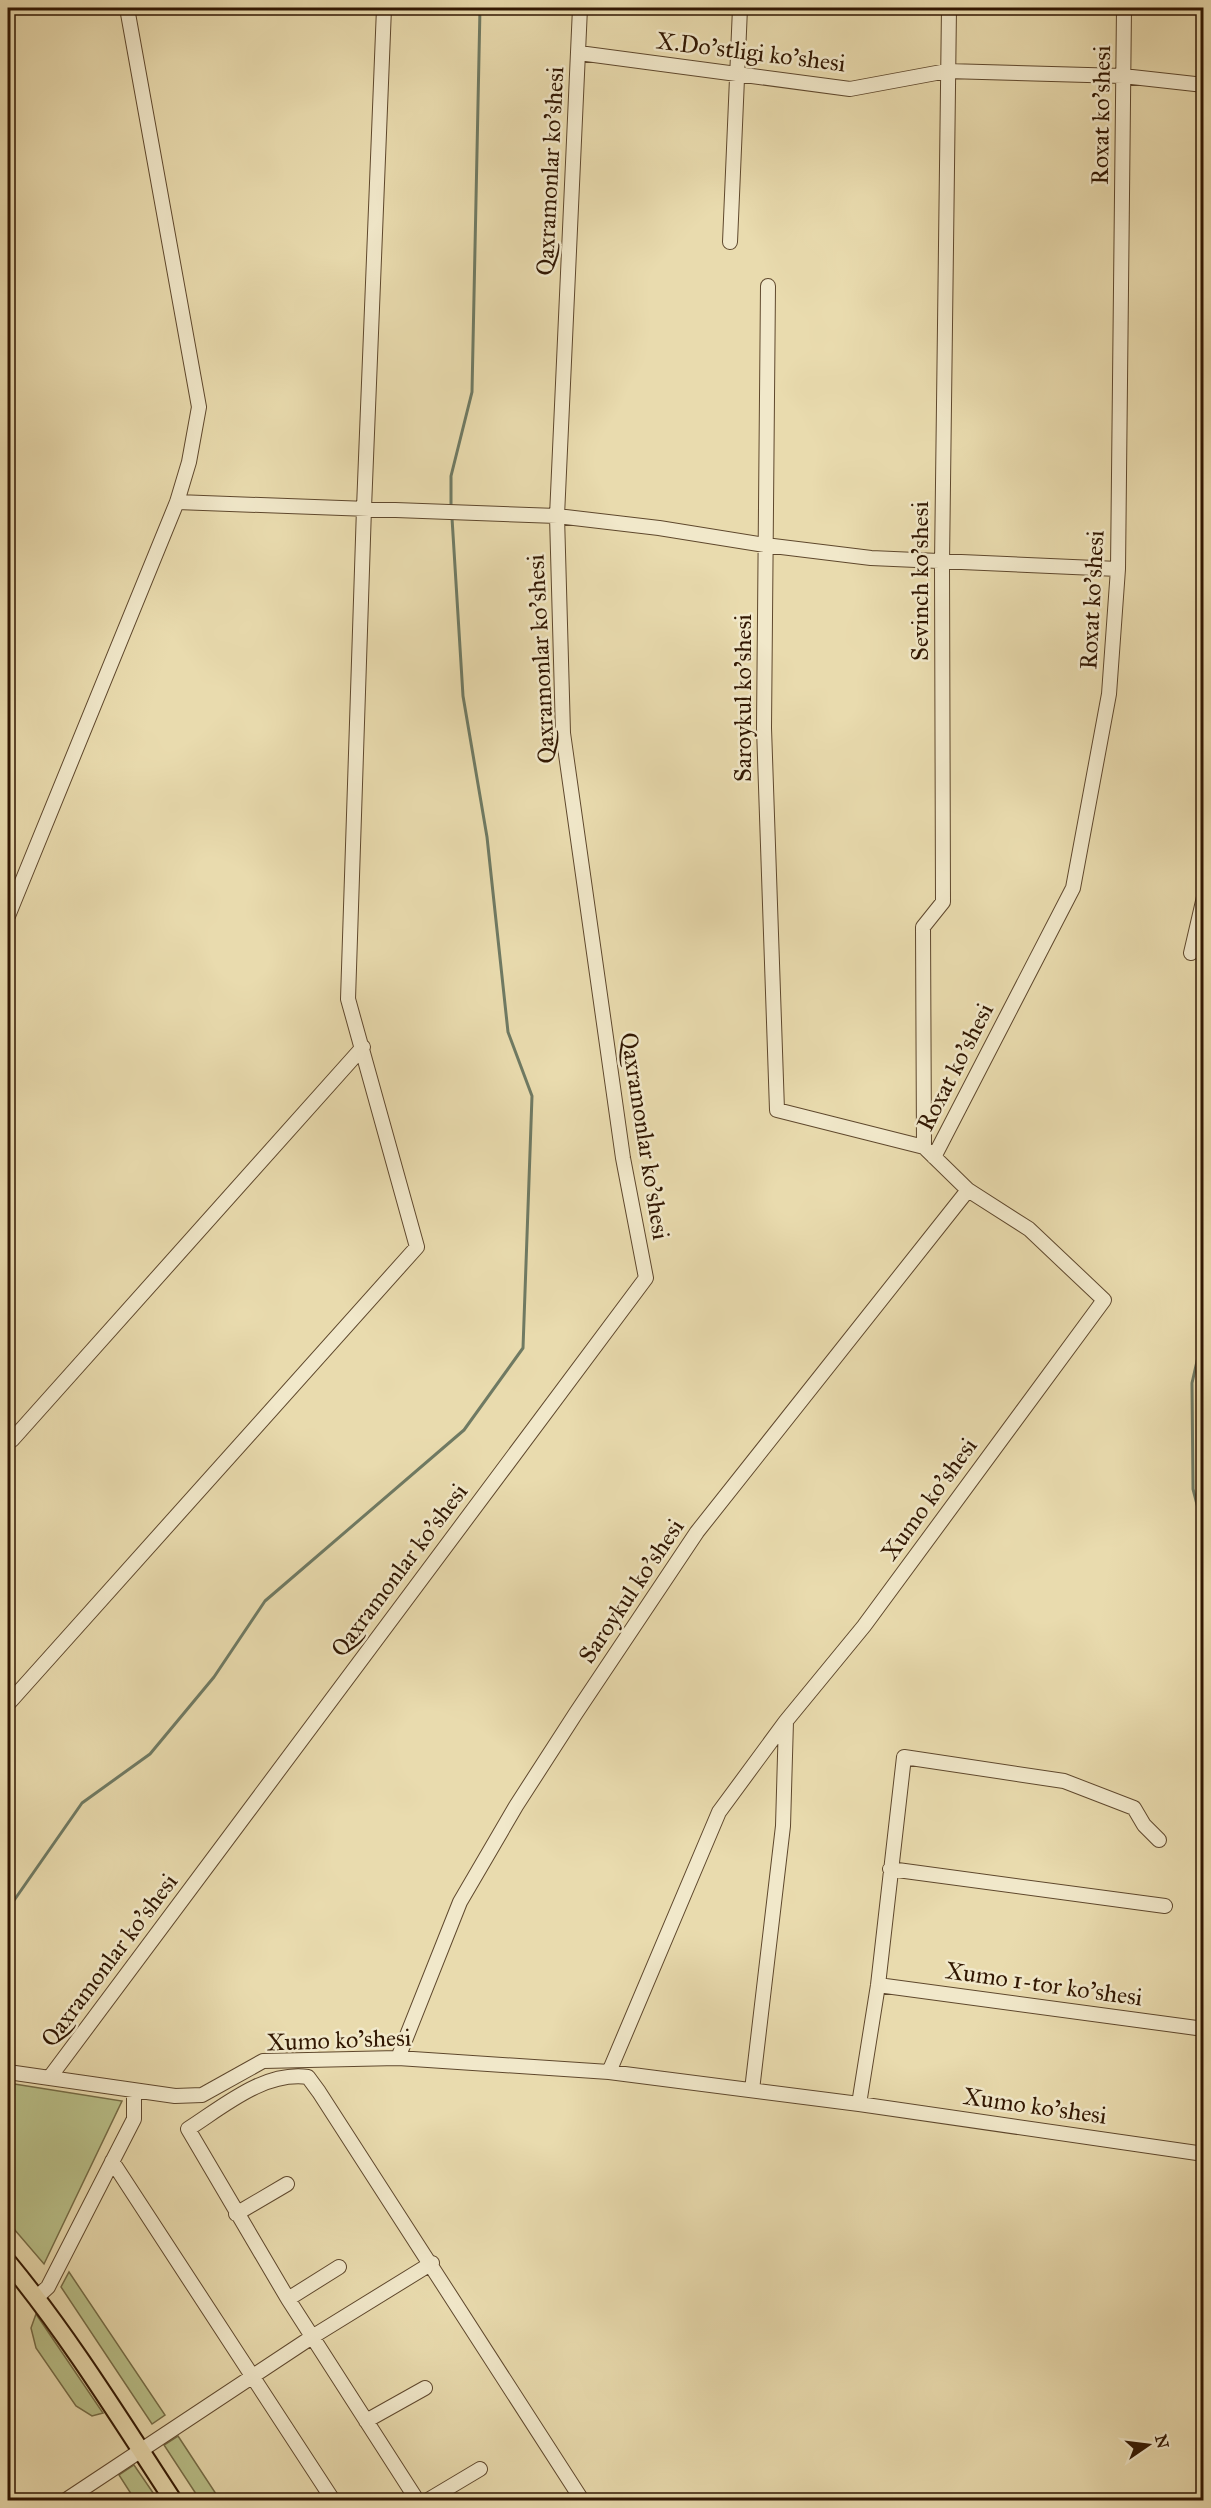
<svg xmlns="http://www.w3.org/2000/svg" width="1211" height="2508" font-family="'IM FELL Great Primer',serif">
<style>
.green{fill:#b9c089;stroke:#756c46;stroke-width:1.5}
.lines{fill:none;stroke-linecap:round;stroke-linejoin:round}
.stream{stroke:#6f7a63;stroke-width:3}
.minor-casing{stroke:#5f482d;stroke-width:16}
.major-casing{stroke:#311702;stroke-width:20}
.minor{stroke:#f1e8ca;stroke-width:14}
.major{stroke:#e9dbae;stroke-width:16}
.labels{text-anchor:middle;stroke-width:5;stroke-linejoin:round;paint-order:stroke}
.street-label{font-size:24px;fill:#311702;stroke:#f1e8ca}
</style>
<rect width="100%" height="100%" fill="#e9dbae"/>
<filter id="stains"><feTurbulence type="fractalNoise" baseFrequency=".00333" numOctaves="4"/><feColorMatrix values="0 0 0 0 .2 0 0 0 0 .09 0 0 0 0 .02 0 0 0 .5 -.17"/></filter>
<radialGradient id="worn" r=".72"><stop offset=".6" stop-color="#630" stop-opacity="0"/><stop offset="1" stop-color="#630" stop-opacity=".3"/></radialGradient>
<path class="green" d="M8,2083L122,2101L44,2264L8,2222Z
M69,2272L165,2415L152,2424L61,2287Z
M36,2314L103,2413L92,2416L76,2406L36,2348L31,2328Z
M178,2436L220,2500H200L164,2445Z
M134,2465L158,2500H135L119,2475Z"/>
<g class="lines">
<path class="stream" d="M451,505V476L472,392L480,8
M1204,1331L1192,1383L1193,1489L1204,1531
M8,1909L82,1803L150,1754L214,1677L265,1601L464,1430L523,1348L532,1096L508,1032L487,837L463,696L452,518"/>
<g class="minor-casing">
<path id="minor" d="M579,53L850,89L947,71L1123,76L1204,85
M730,242L740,8
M177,502L557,516L659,528L765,545L871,558L1118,569
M8,916L177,502L189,462L199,407L127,8
M1191,953L1204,897
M924,1147L923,927L943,902L942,563L949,8
M934,1157L1073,888L1109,694L1118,569L1124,8
M12,1440L363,1047
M8,1704L417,1247L348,999L364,508L384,8
M890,1869L1165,1906
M878,1985L1204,2029
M398,2058L460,1902L516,1806L576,1713L697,1532L968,1190
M8,2072L175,2096L202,2095L263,2061L398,2058L609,2072L859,2104L1204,2154
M609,2072L719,1812L786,1721L864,1626L1104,1300L1029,1229L968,1190L924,1147L777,1110L764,728L768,286
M50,2077L646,1278L623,1158L563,733L557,516L580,8
M752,2090L783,1826L786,1721
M859,2104L878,1985L904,1757L1064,1781L1134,1808L1144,1825L1159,1840
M112,2161L333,2500
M236,2214L287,2184
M37,2297L48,2287L134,2119V2091
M288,2299L339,2267
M366,2421L425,2388
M66,2500L312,2337L432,2263
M417,2500L288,2299L188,2129C224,2106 264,2071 308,2077L319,2092L582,2500
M428,2500L480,2469"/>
</g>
<g class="major-casing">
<path id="major" d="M8,2262C69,2336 120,2419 173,2500"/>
</g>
<use href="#minor" class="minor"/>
<use href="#major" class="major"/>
</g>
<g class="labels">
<g class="street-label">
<text transform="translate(751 52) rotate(7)" y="8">X.Do'stligi ko'shesi</text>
<text transform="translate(1101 115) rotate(-89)" y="8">Roxat ko'shesi</text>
<text transform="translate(550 171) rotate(-87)" y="8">Qaxramonlar ko'shesi</text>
<text transform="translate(920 581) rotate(-90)" y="8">Sevinch ko'shesi</text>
<text transform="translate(1092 600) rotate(-87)" y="8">Roxat ko'shesi</text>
<text transform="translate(541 659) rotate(-93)" y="8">Qaxramonlar ko'shesi</text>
<text transform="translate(743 698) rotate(-90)" y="8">Saroykul ko'shesi</text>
<text transform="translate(955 1067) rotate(-63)" y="8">Roxat ko'shesi</text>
<text transform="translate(645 1136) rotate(81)" y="8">Qaxramonlar ko'shesi</text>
<text transform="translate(929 1499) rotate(-54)" y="8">Xumo ko'shesi</text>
<text transform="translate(399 1570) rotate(-53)" y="8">Qaxramonlar ko'shesi</text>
<text transform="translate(631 1591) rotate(-56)" y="8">Saroykul ko'shesi</text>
<text transform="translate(109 1960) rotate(-53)" y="8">Qaxramonlar ko'shesi</text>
<text transform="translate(1044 1984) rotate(8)" y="8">Xumo 1-tor ko'shesi</text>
<text transform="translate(339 2040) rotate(-2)" y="8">Xumo ko'shesi</text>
<text transform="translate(1035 2106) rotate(8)" y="8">Xumo ko'shesi</text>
</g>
</g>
<rect width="1211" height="2508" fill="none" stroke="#e9dbae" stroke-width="30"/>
<rect x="9" y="9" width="1193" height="2490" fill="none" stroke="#311702" stroke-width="3"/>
<rect x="15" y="15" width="1181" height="2478" fill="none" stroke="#311702" stroke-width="1.5"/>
<g transform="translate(1148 2445) rotate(76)" stroke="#f1e8ca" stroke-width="4.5" paint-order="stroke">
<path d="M0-4.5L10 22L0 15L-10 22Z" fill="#311702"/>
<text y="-9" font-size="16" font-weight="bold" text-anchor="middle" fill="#311702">N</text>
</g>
<rect width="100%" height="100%" filter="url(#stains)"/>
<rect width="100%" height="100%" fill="url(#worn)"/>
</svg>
